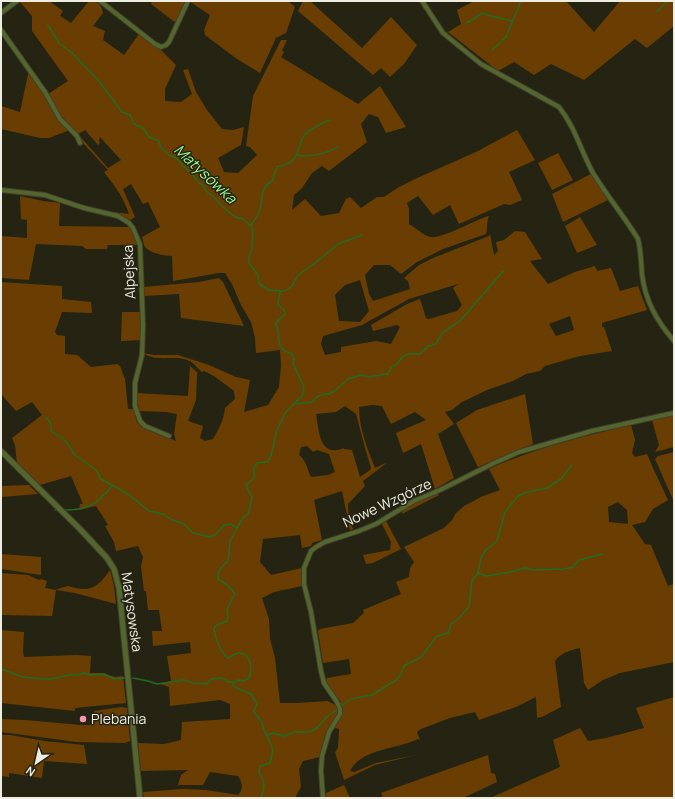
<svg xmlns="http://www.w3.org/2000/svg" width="675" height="799" font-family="Manrope,sans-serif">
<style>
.green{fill:#6a3e03;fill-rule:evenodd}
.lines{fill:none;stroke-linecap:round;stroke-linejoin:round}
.stream{stroke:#236c24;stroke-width:1.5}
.minor-casing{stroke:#414030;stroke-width:6}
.tertiary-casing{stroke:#414030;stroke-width:7}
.minor{stroke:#54662d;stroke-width:4}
.tertiary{stroke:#54662d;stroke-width:5}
.poi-dot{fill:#f39aaa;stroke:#252413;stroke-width:1.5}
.labels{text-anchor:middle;stroke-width:3;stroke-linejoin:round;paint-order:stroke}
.street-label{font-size:14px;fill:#edede2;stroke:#252413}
.poi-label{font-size:14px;fill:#edede2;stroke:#252413;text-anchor:start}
.water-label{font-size:15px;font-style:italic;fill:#98f694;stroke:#252413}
</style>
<rect width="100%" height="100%" fill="#252413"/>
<path class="green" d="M21,1H49L63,11L60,16L71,23L89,1C98,1 101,4 103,13L93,26L105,31L103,40L124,55L139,34L162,51L176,65L165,89V101L181,102L192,94L183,70L188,69L196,92L207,110L222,129L233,130L244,127L241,145L218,158L224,172L238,173L257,155L250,147L246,146L253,96L281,40H287L282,50L284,52L281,57L358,104L380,86L406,127L386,133L378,117L369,114L361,124L367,142L329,171L322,166L312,173L302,188L294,195L292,210L305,199L321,216L339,213L346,199L350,197L361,208L377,197H384L399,187L415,179L476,152L517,130L535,160L509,172L522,200L510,205L504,204L459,224L450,205L433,215L418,196L407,203L409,209V224C415,227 424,236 430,237C443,239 474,220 489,216C486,223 488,227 486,234L443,249L417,262L401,274L390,265H374L365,275L369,294L373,301L410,289L408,281L404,278L419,265L433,258L489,236L490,234L494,255L498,251L496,242L504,240L515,231L525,232L542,259L530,261L548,284L575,272L595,266L597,271L611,268L620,291L638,286L647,310L602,323V327H604L612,351L580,356L545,366L540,371L526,374L513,381L487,390L462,402L452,410L445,412L454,424L438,434L454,478L435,489L421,444L403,453L396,433L426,420L415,412L391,424L382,406L372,405L359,407C359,428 367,448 375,468L388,462L363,481L365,486L348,504L349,519L353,529L350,530L342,491L314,500L322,540L312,543L311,546L302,548L300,535L263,539L260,562L271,575L302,568V586L274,592L262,598L269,619L270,639L275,658L280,703H297L328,701L335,705L341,702L325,682L327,678L351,674L349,659L323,663L318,631L320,629L353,623L364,613L363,610L401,594L396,582L409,577L410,568L414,562L404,547L444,528L452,520L456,513L464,506L483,496L500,490L489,469C535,448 581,437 631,425L635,440L632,453L635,457L647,454L653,468L668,500L653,509L645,522L632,525L645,544L651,545L668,586L674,584V662L620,673L603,680L588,690L584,683L580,648C571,650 560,653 555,661L561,707L542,717L537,718L536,697L516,707L479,720L475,712L450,718L421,729L417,732L420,740L418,739C398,749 360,749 350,771L354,772L376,763L416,755L375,765L344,780L335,752L338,748L339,729L336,728L328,731L322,746L320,757L303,761L299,769L301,787L295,798H144L143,792L182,789L206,790L238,795C244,789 242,782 238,776L210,772L203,785H178L181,775L188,770L141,771L138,743L164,744L181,740L182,722L230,719V704L220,700L170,706L169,687L160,684L171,681L167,656L191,653L190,642L153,646L152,631H162L159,610H148L146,591H144L141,566L143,557L138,546L116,551L114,542L105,526L108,525L96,506L79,510L80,504H83L71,476L40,485L17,464L15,445L12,438L42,415L32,402L16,411L1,394V282L62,286V299L91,302L92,313L62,312L55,332L57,335L65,336V354L77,355L91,367L117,364L120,366L125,379L128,409H134L137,423L150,430L176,441L174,434L177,414L166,412L139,411L136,393L188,396L190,366L198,373L197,374L196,400L188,421L203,426L200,438L205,441L213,439C219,429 224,419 225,408L235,399L234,391L214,376L204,371L202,372C198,369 194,363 190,361C175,354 156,363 143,353L154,355H178L209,365L236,377L250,380L244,412L268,405L279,387L281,365L280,350L256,353L255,338L251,322L241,305L232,284L225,273H219L173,281L172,256C164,256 150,253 145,247C143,244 143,240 142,237L160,227L148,202L143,204L131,184L123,189L135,217L130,220L113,212L129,214C124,198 115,186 104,172L108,170L83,143L78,134L60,115L48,94L68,81L32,31V16L20,2ZM85,130L98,145L100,143L99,140L100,137L121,160L108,168L78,134ZM360,280L369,311L360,322L339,321L335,295L345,285ZM458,284L453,288L462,305L457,311L429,319L426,318L420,299L407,304L371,325L373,331L397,325L400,327L391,344L376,341L341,347V352L325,355L321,344L323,336L362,325L409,299ZM570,316L574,330L556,336L549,324ZM345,406L356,414L365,448L371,468L370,470L360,477L352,450L344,449V448C319,458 319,431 316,414L336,412ZM307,446L313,452L317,450L329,454L335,472L328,475L311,477C307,469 306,460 299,455L301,447ZM618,502L627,510L628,524L609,522L608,507Z
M152,1H186L176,23L151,4Z
M189,1H288L295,7L286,33L276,38L260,73L237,59L205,35L204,30L210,15Z
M303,1H310L362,48L391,17L417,45L404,64L390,77L381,68L373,75L298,11Z
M474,1H566L594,32L620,1H674V26L647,48L635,39L584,80L551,64L534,75L514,62L498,71L448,32L461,24L457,10Z
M29,70L43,92L59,121L70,130L49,138H40L1,129V106L20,112Z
M558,153L573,180L552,190L538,163Z
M591,174L608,200L563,222L552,194Z
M20,196L43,201L60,203L59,226L130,227L138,245H108L107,249H86L82,246L36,244L29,280L1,278V236L27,238V220L21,219Z
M580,217L597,245L577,253L565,226Z
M219,278L223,282L244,326L181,318L179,294L144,296V287L199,282Z
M122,312H140L141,340L121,341Z
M525,394L533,444L478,467L456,423L477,410Z
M674,414V447L655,452L659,445L652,420Z
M674,452V502L655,459L658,456Z
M29,485L38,494L1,497V486Z
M437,493L439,495L402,514L403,509L412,503Z
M386,521L401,549L373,563L366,564L363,555L390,550L391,542L382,524Z
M1,554L41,557V575L1,569Z
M110,570L114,586L116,604L75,593L56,590L52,616L1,615V573L28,575L39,580L41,579L47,581L45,588L56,590C60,587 64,588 68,586C91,593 97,588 110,570Z
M1,630L24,632L23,652L24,657L77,655L91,656L90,673H103L115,677L123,676L126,703L75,708V711L1,703Z
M674,697V798H490L560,767L553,740L580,728L588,741L606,738L644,728L636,708Z
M121,707L127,708L130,741L125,743L77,742L1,732V719L25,720L81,725H94V711Z
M1,735H10L45,741L84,745L87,764L44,761L42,778L9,773V777L1,776Z
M488,755L491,773L495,774L497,782L463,798H383L381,793Z
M344,785L350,798H326V793Z"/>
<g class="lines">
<path class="stream" d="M657,11L668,1
M466,23C474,20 476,16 483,13L491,16L512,21
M48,25L59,43L71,52L99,81L122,112L130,115L134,124L143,128L149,137L159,141L161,148L169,155L176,158L184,167L192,174L199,183L203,185L206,191L213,196L223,207L235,217L243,219L251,226L253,230L252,249L249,256V263L258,275L259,284L271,291L275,290L280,291L278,305L284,310L285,314L275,324L277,326L280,346L285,351L292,354L294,359L293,363L303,385L304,389L302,396L285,413L277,430L271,456L267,462L257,463L254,467V478L246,485L252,498L248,514L242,519L230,541L228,561C222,567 217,570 218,579L229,586L235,594L227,609L228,615L227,621L217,625L214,628C216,640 219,650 228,658C231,657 235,653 239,653C252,653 252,670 249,678L244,681L239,680L234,682L233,685L237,688L251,694L257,704C250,715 259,715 262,723C263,725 263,728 264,730C270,744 276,746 270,763L260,766L259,773C265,781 265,788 261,798
M492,50L506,37L521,1
M297,155C307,158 329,153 338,147
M251,225C255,220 260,212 261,205C262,194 262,187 272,181L277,167C300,162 295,155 303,137C307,129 322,124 329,120
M280,291H285L292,286L298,275L314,264L338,244L362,235
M296,404L312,402L317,397L323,394H329L336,390L348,379L361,375L369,377L388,374L391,368L397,364L402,357L408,354H420L428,346L436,344C444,327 447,331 460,321L503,271
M46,417L51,424V431L66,441L74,454L96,470L101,479L128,494L149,511L163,514L172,520L184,524L193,533L210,537L216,534L224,525L231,524L237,528
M55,510H56
M66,510C89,510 98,503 112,486
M478,573L487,576L510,572L525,568L533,570L564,569L573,567L579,560L603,554
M1,669L23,677L43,679H53L68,675H78L84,673L91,675L104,674L114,679L125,678
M133,678L148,681L157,684L184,680L193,683L207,684L211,679L222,678L228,682H234
M267,736L272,733L284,736L294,732H310L317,728L327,717L351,699L372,695L396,680L401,674L404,666L421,657L437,636L448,633L451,624C459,620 463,613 469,607L472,581L478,573L481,558L486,550L497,541L505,512L518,496L527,492L547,488L561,479L572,465"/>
<g class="minor-casing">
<path id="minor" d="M100,1L155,44L161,47L166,45L169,42L188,1
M422,1L443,33L481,64L559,107C575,127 581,151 593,173C607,196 624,216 638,239C641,251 641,262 642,274C645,301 657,321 674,341
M1,13L17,1
M1,30L45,92L60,119L77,136L80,143
M1,190L45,195L84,208L118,216L129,223L133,228L140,245L143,325L142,355L135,383V406L140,421L145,426L169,436
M323,798L321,771L322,756L329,732L340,714V709L337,702L324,683L321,671L311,612L304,584V568L311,551L316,547L325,542L359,531L376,524L414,501L440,490L494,463L519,452L592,431L674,413"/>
</g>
<g class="tertiary-casing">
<path id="tertiary" d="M1,451L80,529L107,558L114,569L119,588L140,798"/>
</g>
<use href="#minor" class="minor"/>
<use href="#tertiary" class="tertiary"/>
</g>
<circle class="poi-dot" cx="83" cy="719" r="4"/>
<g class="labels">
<g class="street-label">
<text transform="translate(129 272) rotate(-93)" y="5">Alpejska</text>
<text transform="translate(387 503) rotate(-25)" y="5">Nowe Wzgórze</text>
<text transform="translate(132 612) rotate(82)" y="5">Matysowska</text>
</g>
<g class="poi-label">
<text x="91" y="724">Plebania</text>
</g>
<g class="water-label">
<text transform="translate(205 174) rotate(43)" y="5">Matysówka</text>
</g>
</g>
<rect width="675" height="799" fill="none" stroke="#edede2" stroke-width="4"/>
<g transform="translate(36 763) rotate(214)" stroke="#252413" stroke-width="3" paint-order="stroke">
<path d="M0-3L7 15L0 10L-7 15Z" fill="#edede2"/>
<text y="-6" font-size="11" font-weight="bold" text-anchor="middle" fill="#edede2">N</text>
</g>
</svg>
